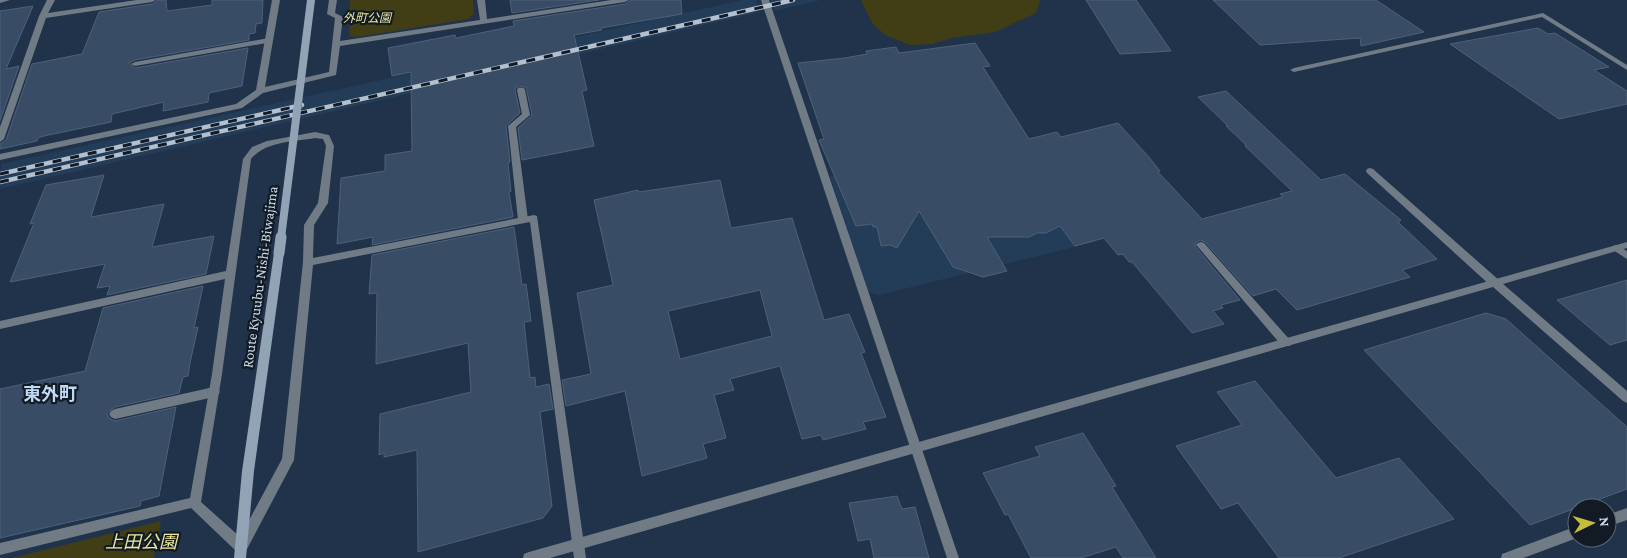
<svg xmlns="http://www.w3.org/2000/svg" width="1627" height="558" font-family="'Crimson Pro','Noto Sans JP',serif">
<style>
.built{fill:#233c58}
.green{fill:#413e16}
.building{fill:#384d65;stroke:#4c617a;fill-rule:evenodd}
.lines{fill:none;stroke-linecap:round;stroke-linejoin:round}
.service{fill:#717b86;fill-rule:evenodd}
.minor{fill:#717b86;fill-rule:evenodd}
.tertiary{fill:#717b86;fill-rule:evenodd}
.secondary{fill:#93a3b6;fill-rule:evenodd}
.rail-casing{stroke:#b3c0d0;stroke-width:4.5}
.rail{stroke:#121b25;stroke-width:3;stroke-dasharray:9;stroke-linecap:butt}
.secondary-bridge-far1{stroke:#93a3b6;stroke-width:8}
.secondary-bridge{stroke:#93a3b6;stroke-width:11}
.labels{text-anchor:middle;stroke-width:4.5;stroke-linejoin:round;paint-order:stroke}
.far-park-label{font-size:12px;font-style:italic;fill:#ebe79d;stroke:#121b25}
.street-label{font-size:15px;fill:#cedae9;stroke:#121b25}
.quarter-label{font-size:18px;font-weight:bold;fill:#bfd8f4;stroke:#121b25}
.near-park-label{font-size:18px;font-style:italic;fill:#ebe79d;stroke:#121b25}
</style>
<rect width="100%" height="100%" fill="#20334a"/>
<path class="built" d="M743,0H756L760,12L0,189L1,164Z
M771,0H821L775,11Z
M1017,136L1095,242L879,295L867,292L830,176L948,148Z"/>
<path class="green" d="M350,0H473L474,14L468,19L357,37L349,36Z
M861,0H1040L1036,13L995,32L952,38L932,44L910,45L885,35L872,23Z
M161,521L154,558H12Z"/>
<path class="building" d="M158,0H166L167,11L212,5V0H263L262,23L256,24L255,33L249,34V40L135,60L129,63L135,68L248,48L242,86L209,93L208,102L163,111L164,102L112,114L111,122L44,136L38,138L37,141L0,149V144L6,140L32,64L82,54L99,12L152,4Z
M510,0H599L512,13Z
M631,0H681L682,14L601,28L602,30L574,35L587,90L582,91L594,146L522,160L518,128L532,115L526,87H516L515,90L520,113L506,126L510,162L508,163L511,191L509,192L513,217L372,245L373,237L337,244L341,178L385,171V155L412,151L411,72L392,76L388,48L455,35L456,38L514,26L513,21L625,4Z
M1086,0H1136L1171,51L1120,54Z
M1213,0H1376L1424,32L1361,46L1360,38L1260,45Z
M33,6L6,69L19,66L0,121V11Z
M1538,28L1548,34L1555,33L1609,67L1594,70L1627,91V104L1559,119L1450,44Z
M975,43L990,66L983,67L1029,139L1057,132L1061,137L1118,123L1148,156L1160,171L1158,172L1202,219L1283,197L1280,194L1292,191L1245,146L1246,145L1226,126H1228L1198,97L1226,91L1321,180L1345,174L1401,220L1398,222L1437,259L1402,270L1410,277L1297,310L1276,289L1253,296L1205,242L1200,240L1195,244V246L1240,300L1221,305L1223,308L1213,311L1224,324L1192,333L1132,262H1129L1123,254L1118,255L1104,238L1075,246L1060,226L1046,233H1037L1029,237H987L1007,271L983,277L953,267L919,211L897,248L890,245L881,246L877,227H873L872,224L856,226L819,140L824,139L798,63L845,58L867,54L866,51L896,47L899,53Z
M104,175L91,217L164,204L152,247L214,236L206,274L107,295L110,286L97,288L105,264L10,282L34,223L30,224L46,185Z
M720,180L731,228L792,218L824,320L849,314L865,352L861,353L886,417L863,422L866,429L823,440L821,435L802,439L780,366L730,379L734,390L714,395L726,438L703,444L707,458L642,476L625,391L566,406L562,380L591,374L577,293L613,285L594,200L638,190L639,192ZM760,290L772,336L680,359L668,311Z
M514,227L522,285L526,284L531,321L524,322L530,378L535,377L536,387L549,384L553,409L540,412L552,506L543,518L418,552L417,450L384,457V453L379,455L380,414L471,392L468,343L376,364L377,293L369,294L372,255Z
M1627,280V340L1610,345L1557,300Z
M203,286L194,328L198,327L190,363L188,376L183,377L179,393L115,407L107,413L109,418L115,421L176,407L159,496L141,501L140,506L0,538V389L85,371L103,308Z
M1486,313L1506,319L1627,427V489L1530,525L1364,350Z
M1255,381L1336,478L1399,458L1454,519L1339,558H1279L1238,503L1221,509L1176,446L1242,425L1217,392Z
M1083,433L1116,486L1112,487L1156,558H1123L1116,547L1081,558H1031L1008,514L1005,515L983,473L1040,456L1035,447Z
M897,496L902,509L915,507L929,558H874L870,539L858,541L849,503Z"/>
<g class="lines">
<path class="service" d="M269,38L273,40L272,42L135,66L131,64L135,62Z
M518,88H524L525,90L530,115L516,127L528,220L523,223L518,220L508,126L522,114L517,90Z
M1201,242L1204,243L1290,340L1291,343L1290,346H1282L1198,247L1196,245L1198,243Z
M1616,245L1627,251V259L1613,250L1611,248L1613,246Z
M214,387L218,389L220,392L218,395L214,397L115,419L111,417L109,414L111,411L115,409Z"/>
<path class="minor" d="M0,0H10L0,3Z
M47,0H55L48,13L137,0H156L152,2L46,18L4,139L0,142V127L39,16Z
M272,0H280L265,87L329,72L335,18L327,14L329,0H337L335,13L343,17L340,41L480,20L477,0H485L487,19L611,0H629L625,2L340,46L336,75L263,93L242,108L0,160V154L236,104L256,90Z
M761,0H769L959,558H947Z
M1543,13L1627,65V70L1542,17L1294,72L1290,70L1294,68Z
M315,132L329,135L334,146L328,203L314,225L313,258L534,215L537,216L586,558H574L530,222L313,265L294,460L246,551L241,553L236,551L191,508L0,555V543L190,498L212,374L225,279L0,329V321L226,271L243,159L252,147L267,141ZM315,138L323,139L326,146L318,203L304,225L303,262L282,459L240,537L201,502L222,374L251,159C266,141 293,142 315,138Z
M1370,168L1373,169L1500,281L1501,284L1500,287H1492L1367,173L1366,171L1367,169Z
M1627,508V520L1607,527V515Z
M1577,526V538L1523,558H1501L1502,554Z"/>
<path class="tertiary" d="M1627,242V248L1503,284L1627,391V403L1623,401L1493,287L550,558H523L524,554L529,552Z"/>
<path class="secondary" d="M279,250L284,253L254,471L246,558H234L242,471L274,253Z"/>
<g class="rail-casing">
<path id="rail" d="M0,174L302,105
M0,182L793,0"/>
</g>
<use href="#rail" class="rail"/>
<path class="secondary-bridge-far1" d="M281,238L311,0"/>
<path class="secondary-bridge" d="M279,253L281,237"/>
</g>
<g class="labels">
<g class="far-park-label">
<text x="367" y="22">外町公園</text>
</g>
<g class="street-label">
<text transform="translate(260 277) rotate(-82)" y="5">Route Kyuubu-Nishi-Biwajima</text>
</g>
<g class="quarter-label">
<text x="50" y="400">東外町</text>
</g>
<g class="near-park-label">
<text x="141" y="548">上田公園</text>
</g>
</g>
<g transform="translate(1592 523) rotate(85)"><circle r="24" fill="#121b25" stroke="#5d6773"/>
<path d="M0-4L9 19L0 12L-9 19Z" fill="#c5bc3d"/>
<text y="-8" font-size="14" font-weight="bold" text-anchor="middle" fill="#cedae9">N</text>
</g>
</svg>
